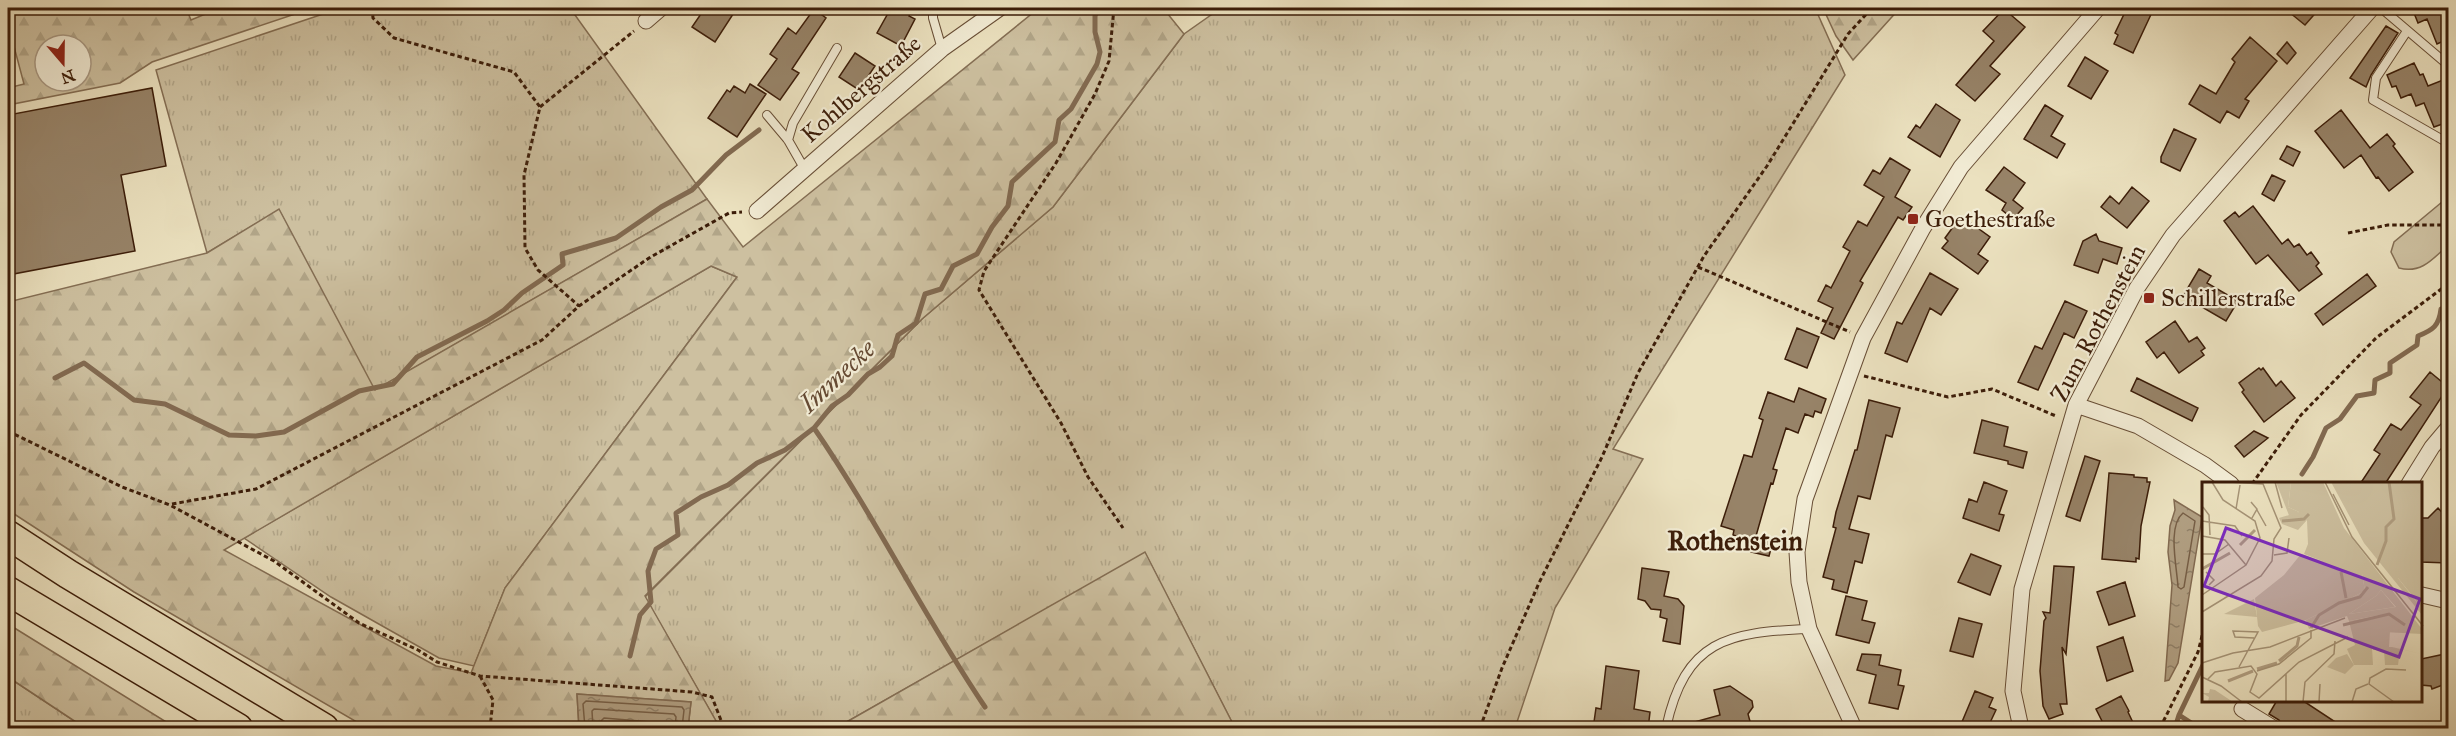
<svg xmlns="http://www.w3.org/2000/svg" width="2456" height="736" font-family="'IM FELL Great Primer',serif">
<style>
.grass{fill:url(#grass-tufts);stroke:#846e54;stroke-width:1.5}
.forest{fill:url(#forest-firs);stroke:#846e54;stroke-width:1.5;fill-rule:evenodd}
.pitch{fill:#cdc0a0;stroke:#846e54;stroke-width:1.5}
.water{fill:url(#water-ripples);stroke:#826a51;stroke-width:1.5}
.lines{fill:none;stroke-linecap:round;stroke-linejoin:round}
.shore{stroke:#765e45;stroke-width:1.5}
.stream{stroke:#826a51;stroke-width:5}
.building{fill:#978368;stroke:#3c1d09;stroke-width:1.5}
.lane-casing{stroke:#684e36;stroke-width:10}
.street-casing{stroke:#684e36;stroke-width:17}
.highway-casing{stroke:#3c1d09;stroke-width:31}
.path{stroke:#3c1d09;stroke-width:3;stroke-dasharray:4.5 3;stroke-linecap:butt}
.lane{stroke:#f2ecd5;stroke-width:8}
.street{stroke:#f2ecd5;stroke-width:15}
.highway{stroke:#ebe1bf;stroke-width:28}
.poi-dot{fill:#8f2418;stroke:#f2ecd5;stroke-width:2}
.labels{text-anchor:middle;stroke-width:4.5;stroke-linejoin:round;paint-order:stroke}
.street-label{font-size:24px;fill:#3c1d09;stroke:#f2ecd5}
.poi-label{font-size:24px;fill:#3c1d09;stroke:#f2ecd5;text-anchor:start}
.water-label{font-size:26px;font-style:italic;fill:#654a33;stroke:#f2ecd5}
.quarter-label{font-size:27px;font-weight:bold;fill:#3c1d09;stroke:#f2ecd5}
.inset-river{fill:none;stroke:#b09e81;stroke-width:3}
.inset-road{fill:none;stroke:#a59376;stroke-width:1.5}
.view{fill:#7b2cbf;fill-opacity:0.15;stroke:#7b2cbf;stroke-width:3}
.inset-edge{fill:none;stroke:#3c1d09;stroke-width:3}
</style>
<defs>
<pattern id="grass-tufts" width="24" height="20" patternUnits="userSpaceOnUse" patternTransform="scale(1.5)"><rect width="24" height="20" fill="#cdc0a0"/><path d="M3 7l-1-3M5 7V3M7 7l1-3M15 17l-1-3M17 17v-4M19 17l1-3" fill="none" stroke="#b1a588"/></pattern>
<pattern id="forest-firs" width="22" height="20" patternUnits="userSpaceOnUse" patternTransform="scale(1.5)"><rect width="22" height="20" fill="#cdc0a0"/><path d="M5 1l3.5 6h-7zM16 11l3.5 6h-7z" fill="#b1a588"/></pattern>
<pattern id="water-ripples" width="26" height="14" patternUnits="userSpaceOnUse" patternTransform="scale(1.5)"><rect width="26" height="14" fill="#b09e81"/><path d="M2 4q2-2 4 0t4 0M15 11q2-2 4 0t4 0" fill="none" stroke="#908068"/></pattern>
</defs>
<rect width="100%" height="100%" fill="#ebe1bf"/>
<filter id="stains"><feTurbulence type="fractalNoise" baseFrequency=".00333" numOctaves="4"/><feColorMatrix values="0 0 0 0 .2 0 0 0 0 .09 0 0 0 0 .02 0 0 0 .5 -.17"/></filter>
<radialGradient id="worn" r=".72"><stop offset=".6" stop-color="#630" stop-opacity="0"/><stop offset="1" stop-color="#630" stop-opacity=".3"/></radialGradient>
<path class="grass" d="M341,8H570L707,199L374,391L279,210L207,253L156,70Z
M1221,8H1815L1845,75L1613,449L1643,459L1555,608L1515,728H1235L1145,553L836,728H720L645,597L922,319L1053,207L1184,34Z
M711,266L737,277L505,588L474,666L439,658L331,597L244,538Z
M8,677L85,728H8Z"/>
<path class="forest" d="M8,8H186L191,20L220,8H313L152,62L120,83L8,105V88L24,84L8,24ZM45,45H81V81H45Z
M1039,8H1163L1184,34L1053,207L922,319L645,596L720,728H688L691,702L577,694L579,728H367L134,592L8,510V302L207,253L279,209L375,390L707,199L743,247ZM711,266L737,277L505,588L471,673L436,666L224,550Z
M1823,8H1900L1853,60L1836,36Z
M1145,552L1235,728H836Z
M8,624L176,728H85L8,677Z"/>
<path class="pitch" d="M2448,197V245C2433,259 2421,274 2399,268L2391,252L2394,242Z"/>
<path class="water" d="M2174,500L2202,517L2178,663L2169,680L2165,681L2172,585L2168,552L2170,526L2175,510Z
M577,694L691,702L688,728H579Z"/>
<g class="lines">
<path class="shore" d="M2183,513L2195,521L2184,587L2181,589L2178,587C2177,567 2167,526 2183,513Z
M585,728L583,704L586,701L682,707L684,710L682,728
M593,728L592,711L594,709L674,714L676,717L675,728
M602,728L601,721L604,718L663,723L666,728"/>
<path class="stream" d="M967,9L970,8
M55,378L84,363L134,400L165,404L229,435L256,436L284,432L359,391L393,384L417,357L487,321L504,310L522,293L563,265L562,254L616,238L661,207L692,190L726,155L759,130
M814,428C876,518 924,617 985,707
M2302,474L2313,457L2326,428L2340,419L2357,396L2374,393L2375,380L2390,373V363L2417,345L2418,336C2433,330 2439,326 2441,309L2448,306
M630,656L640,615L651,602L648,571L656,549L678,535L676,513L701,497L728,485L757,463L785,450L814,428L832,406L848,395L868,374L880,367L892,356L898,335L916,323L925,294L941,289L953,266L977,254L992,227L1008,206L1012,182L1055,142L1059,120L1071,109L1097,64L1100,52L1095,32V16L1099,8
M2179,715L2199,728
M2175,728L2179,715L2204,663"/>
</g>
<path class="building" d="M705,8H737L715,42L692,27Z
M891,8H913L909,16L915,19L901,46L877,33Z
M2127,8H2154L2133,53L2114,44L2118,35L2115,33Z
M2284,8H2320L2305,25Z
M2412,8H2448V39L2437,44L2427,19L2418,23Z
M814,9L826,18L792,69L799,73L780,100L758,85L777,59L770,54L788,28L796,34Z
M2004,9L2025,27L1990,66L2000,74L1975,101L1956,85L1994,41L1983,31Z
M2386,26L2398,33L2371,75L2366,87L2350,78Z
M2250,37L2277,61L2245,99L2249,101L2239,118L2227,111L2220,123L2189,104L2200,85L2216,94L2235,62L2232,59Z
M2287,42L2296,53L2287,64L2277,54Z
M855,53L875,66L859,90L839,77Z
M2085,57L2108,71L2091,99L2068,86Z
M2414,63L2420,75L2423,74L2428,86L2448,78V122L2434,127L2424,103L2416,106L2411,94L2401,98L2396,86L2392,87L2387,75Z
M750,84L766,94L737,137L708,118L727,90L730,92L734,86L745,93Z
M152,88L166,166L121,175L135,251L8,275V115Z
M1936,104L1960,120L1940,157L1908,137L1916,125L1920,128Z
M2045,105L2063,116L2051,136L2065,144L2057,158L2024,139Z
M2341,110L2370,148L2387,134L2395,144L2393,146L2413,172L2389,191L2378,177L2376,178L2361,155L2344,168L2315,131Z
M2174,129L2196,139L2180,171L2161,162V157Z
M2287,146L2300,152L2293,166L2280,159Z
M1890,158L1910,170L1895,197L1912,207L1903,220L1898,217L1860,281L1863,283L1834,339L1821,333L1833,308L1818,301L1826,285L1831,288L1850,251L1843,247L1858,221L1867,226L1884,197L1864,185L1873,170L1880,174Z
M2004,167L2025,183L2013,200L2023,208L2013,219L2002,210L2006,203L1986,190Z
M2272,175L2285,181L2274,201L2262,194Z
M2132,187L2149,201L2127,228L2101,207L2110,196L2119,204Z
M2253,206L2282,244L2288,239L2294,247L2299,244L2307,255L2311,252L2319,263L2316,266L2322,274L2299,291L2268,255L2256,264L2224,221L2235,212L2239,217Z
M1961,216L1990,237L1978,254L1988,261L1978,274L1942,248L1948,241L1945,238Z
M2096,234L2099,241L2122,248L2117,264L2103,259L2098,273L2074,265L2083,241Z
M2199,269L2211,276L2207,283L2238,301L2226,321L2183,296Z
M1930,273L1958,289L1941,315L1930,308L1907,362L1885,353L1897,322L1902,324Z
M2367,274L2376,286L2323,325L2315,314Z
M2065,301L2087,311L2074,338L2064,333L2038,390L2018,382L2035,346L2042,349Z
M2175,321L2189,342L2197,337L2205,348L2201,351L2204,355L2179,373L2164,352L2157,358L2146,342Z
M1797,328L1819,337L1807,368L1785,359Z
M2259,368L2261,370L2263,368L2276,386L2281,381L2295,398L2264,422L2242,392L2244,390L2239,383Z
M2430,372L2448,387L2385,484H2360L2380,454L2374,450L2391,424L2401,430L2421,405L2410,397Z
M2137,378L2198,408L2192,421L2131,391Z
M1799,388L1826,399L1821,413L1815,411L1813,417L1805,414L1798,433L1786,428L1773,469L1777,470L1773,484L1771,483L1756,536L1773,541L1769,556L1751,552L1754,541L1733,535L1734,530L1721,526L1744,455L1752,457L1763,420L1759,418L1768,392L1794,402Z
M1869,400L1900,408L1892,437L1886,435L1870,499L1858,496L1849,529L1869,534L1862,563L1855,561L1847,593L1832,589L1834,580L1823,577L1836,528L1833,527L1836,512L1855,450H1857Z
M1982,420L2008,427L2004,446L2027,452L2023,468L2008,464V461L1974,453Z
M2254,431L2268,438L2244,457L2235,446Z
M2085,456L2100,461L2080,521L2066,516Z
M2109,473L2134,475V477L2147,478V482H2150L2141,526L2139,559L2136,558V562L2102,559Z
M1984,482L2007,491L1999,514L2004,515L1999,531L1963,518L1969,499L1977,502Z
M2438,508L2448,519V563L2421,562V518H2428Z
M1971,554L2001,566L1990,595L1958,582Z
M2054,566L2074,567L2066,654L2062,647L2067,704H2060L2063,714L2049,719L2043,706L2040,671L2044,621L2046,618L2043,612L2050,613Z
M1642,568L1669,572L1664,596L1678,599L1684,606L1680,644L1663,641L1667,619L1660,617L1661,610L1651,609L1645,601L1638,599Z
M2125,582L2135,616L2109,625L2097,592Z
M1846,596L1867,601L1862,620L1875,623L1869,643L1836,635Z
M1959,618L1982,624L1973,657L1950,651Z
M2123,637L2133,671L2107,681L2097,647Z
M1862,654L1881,655L1879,665L1901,670L1898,685L1904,686L1898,709L1869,703L1876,675L1857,670Z
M2445,654L2446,658H2448V683L2432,689L2431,686L2421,685V659Z
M1606,666L1639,671L1634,709L1650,712L1648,729H1593L1596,708L1601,709Z
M1730,686L1752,701L1753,707L1748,714L1751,725L1739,729H1687V724L1720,715L1714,690Z
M1975,691L1993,698L1989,707L1996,710L1987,729H1959Z
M2121,696L2129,711L2128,712L2136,729H2106L2096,709Z
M2276,702H2305L2346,729H2283L2279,720L2269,714Z"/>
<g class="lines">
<g class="lane-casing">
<path id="lane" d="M933,8V18L942,49
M2381,8L2448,65
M2407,31L2376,78L2373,100L2448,143
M767,115L788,140L804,168
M788,140L793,123L837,48
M1666,728C1685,640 1727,632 1809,629"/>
</g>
<g class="street-casing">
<path id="street" d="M646,21L661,8
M757,211L942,49L1000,8
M2076,405L2138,426L2205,465L2231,484
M2409,484L2432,447L2448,428
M2422,595L2448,601
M2242,709L2273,728
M1854,728L1809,629L1799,582L1797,552L1805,499L1863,338L1923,228L1961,167L2098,8
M2021,728L2013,691L2022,589L2076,405L2137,288L2173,235L2372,8"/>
</g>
<g class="highway-casing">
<path id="highway" d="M8,535L68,574L324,728
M8,591L238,728"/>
</g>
<path class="path" d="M372,8L373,18L394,38L514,72L540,107L524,175L525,248L538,270L579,306
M1114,8L1109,61L1095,94L1056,163L984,271L979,290L1061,423L1088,477L1123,528
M540,107L634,31
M2348,233L2388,225H2448
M1698,267L1850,332
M1864,376L1948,397L1992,389L2056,416
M8,431L122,487L170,505L274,561L359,623L418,650L437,662L480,676L692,692L712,697L724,728
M2252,484L2301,415L2376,338L2448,284
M172,504L256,489L542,340L579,306L649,258L729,213L742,212
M480,676L493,700L490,728
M1480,728L1502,668L1539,583L1602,457L1638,373L1704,256L1767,166L1848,34L1872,8
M2160,728L2198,652L2204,628"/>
<use href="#lane" class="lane"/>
<use href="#street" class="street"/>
<use href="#highway" class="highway"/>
</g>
<g class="poi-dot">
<rect x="1907" y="213" width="12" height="12" rx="3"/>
<rect x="2143" y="292" width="12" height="12" rx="3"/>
</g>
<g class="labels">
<g class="street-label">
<text transform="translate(861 89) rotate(-41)" y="8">Kohlbergstraße</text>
<text transform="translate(2098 323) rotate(-62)" y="8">Zum Rothenstein</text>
</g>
<g class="poi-label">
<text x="1925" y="227">Goethestraße</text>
<text x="2161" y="306">Schillerstraße</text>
</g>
<g class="water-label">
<text transform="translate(837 376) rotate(-43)" y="9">Immecke</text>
</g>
<g class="quarter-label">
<text x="1735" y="550">Rothenstein</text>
</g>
</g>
<g transform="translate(2202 482)">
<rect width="220" height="220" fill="#ebe1bf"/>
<path d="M74,0H89L86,25L97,30L88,36ZM99,72L160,92L163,109L104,138L60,150L56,144L53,116L82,93ZM196,96H220V127L209,112ZM179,108L193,125L147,132L174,114ZM179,133L188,149L187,165H170L171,183H152L145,167L153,163L147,139ZM8,207L13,208L31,220H0H6L7,215L0,211H7Z" fill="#cdc0a0"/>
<path d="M89,0H121L142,46L220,147V152L181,150L178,133L147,139L145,134L107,147L104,138L163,109L160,92L122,98L120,79L102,72L106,62L105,38L96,48L80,42L77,36L97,30L86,25ZM179,108L194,125L147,132L174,114ZM129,0H220V96H196L220,127V133L162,61ZM52,117L55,135L22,132ZM171,165H190L220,172L198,167L196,183H183L182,168H171ZM145,172L152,183L143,192L125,185L134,176Z" fill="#cdc0a0" fill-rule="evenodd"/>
<path class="inset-river" d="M80,39L102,37L107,32M38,63L53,48M175,83L184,59V45L192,37L187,0M0,87L28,71M139,90L144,116M141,143L187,132L203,143M109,146L117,133L137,121L158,115L166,105M77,179L95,164L97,155M55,187L75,181M26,199L51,189"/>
<path class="inset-road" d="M73,0L80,26M123,0L150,55L221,144M131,12L147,43M49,20L55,27L50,36M1,25L7,33L8,53M34,27L38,3M55,28L64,44M0,39L33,44L40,54M0,54L23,58L44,83M0,72H13L27,62M72,73L85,71L87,56M4,90L12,98L7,103M0,113L44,83L58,56L53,39L21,18L10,0M0,130L59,94L70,79L72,57L79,46L61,2L27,0M0,181L31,171L68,165L143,136M37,185L56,150L31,149L33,155L52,156M55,189L77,182L109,156V148M0,195L19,204L40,220M6,197L13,190L49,184L55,192L48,210L57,216L97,180L146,155M84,220V192M101,220L103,200L132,172L133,159M117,220L118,202M150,220L154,207L166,202M192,220L167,202L168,196L184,187L204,188"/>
<path class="view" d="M24,46L218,117L197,175L2,104Z"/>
<rect width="220" height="220" class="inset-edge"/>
</g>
<rect width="2456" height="736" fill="none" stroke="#ebe1bf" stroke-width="30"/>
<rect x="9" y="9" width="2438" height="718" fill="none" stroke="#3c1d09" stroke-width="3"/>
<rect x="15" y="15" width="2426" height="706" fill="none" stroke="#3c1d09" stroke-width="1.5"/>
<g transform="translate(63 63) rotate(160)"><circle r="28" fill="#f2ecd5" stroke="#a99983" stroke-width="1.5"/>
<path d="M0-4.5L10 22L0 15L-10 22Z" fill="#8f2418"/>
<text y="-9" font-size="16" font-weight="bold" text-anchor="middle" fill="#3c1d09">N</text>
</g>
<rect width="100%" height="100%" filter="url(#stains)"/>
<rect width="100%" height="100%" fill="url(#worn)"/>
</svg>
